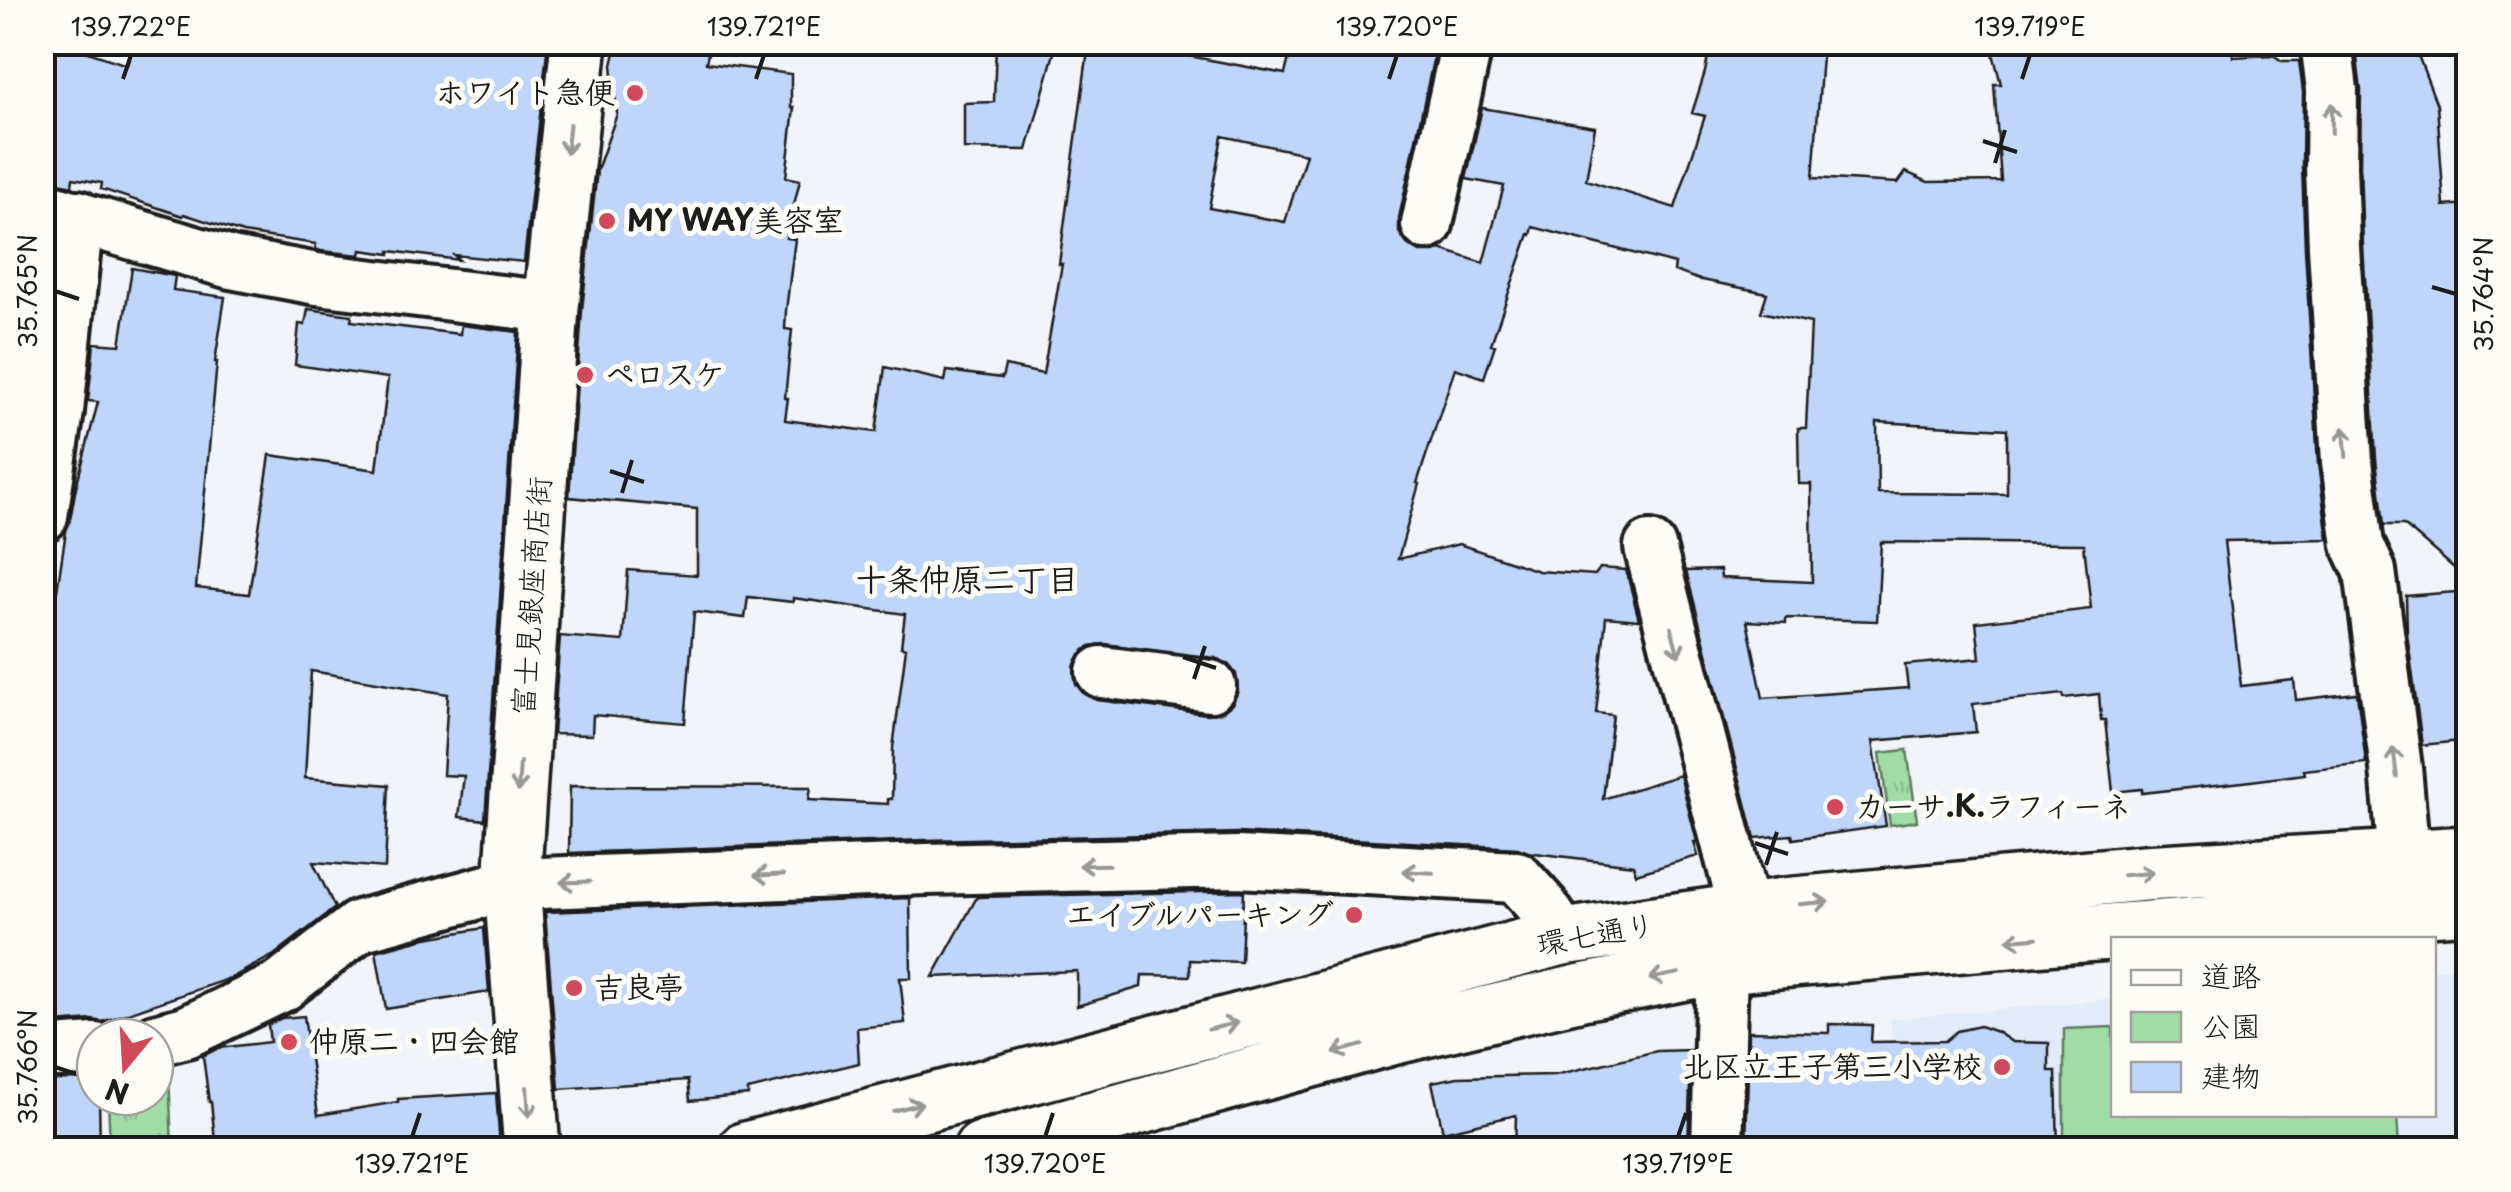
<svg xmlns="http://www.w3.org/2000/svg" width="2511" height="1192" font-family="'Playpen Sans','Klee One',sans-serif">
<style>
.built{fill:#e2ebf9}
.green{fill:#a0dda5;stroke:#5e7c60;stroke-width:2.5}
.park{fill:url(#park-tufts);stroke:#5e7c60;stroke-width:2.5}
.building{fill:#c0d5fa;stroke:#1c1c1c;stroke-width:2.5;fill-rule:evenodd}
.lines{fill:none;stroke-linecap:round;stroke-linejoin:round}
.minor-casing{stroke:#1c1c1c;stroke-width:58}
.tertiary-casing{stroke:#1c1c1c;stroke-width:62}
.primary-casing{stroke:#1c1c1c;stroke-width:62}
.minor{stroke:#fdfcf7;stroke-width:50}
.tertiary{stroke:#fdfcf7;stroke-width:55}
.primary{stroke:#fdfcf7;stroke-width:55}
.oneway{stroke:#989794}
.ticks{fill:none;stroke:#1c1c1c;stroke-width:4}
.poi-dot{fill:#d1495b;stroke:#fdfcf7;stroke-width:4}
.labels{text-anchor:middle;stroke-width:10;stroke-linejoin:round;paint-order:stroke}
.poi-label{font-size:30px;font-weight:bold;fill:#1c1c1c;stroke:#fdfcf7;text-anchor:start}
.street-label{font-size:30px;fill:#1c1c1c;stroke:#fdfcf7}
.neighbourhood-label{font-size:32px;font-weight:bold;fill:#1c1c1c;stroke:#fdfcf7}
.neatline{fill:none;stroke:#1c1c1c;stroke-width:4}
.ticks-label{font-size:25px;text-anchor:middle;fill:#1c1c1c}
</style>
<defs>
<pattern id="park-tufts" width="24" height="20" patternUnits="userSpaceOnUse" patternTransform="scale(2.5)"><rect width="24" height="20" fill="#a0dda5"/><path d="M3 7l-1-3M5 7V3M7 7l1-3M15 17l-1-3M17 17v-4M19 17l1-3" fill="none" stroke="#89bd8d"/></pattern>
</defs>
<rect width="100%" height="100%" fill="#f1f4f8"/>
<filter id="ink" filterUnits="userSpaceOnUse"><feTurbulence type="fractalNoise" baseFrequency=".01" numOctaves="2"/><feDisplacementMap in="SourceGraphic" scale="20" xChannelSelector="R" yChannelSelector="G"/><feConvolveMatrix kernelMatrix="1 2 1 2 8 2 1 2 1" color-interpolation-filters="sRGB"/></filter>
<g filter="url(#ink)">
<path class="built" d="M2468,967V1149L1889,1150L1891,1019L2113,999L2114,1114H2434V970Z"/>
<path class="green" d="M2113,1027L2114,1114L2397,1115L2399,1149H2064V1029Z"/>
<path class="park" d="M1907,750L1917,821L1890,825L1880,753Z
M169,1073L172,1149H110L108,1097H155V1074Z"/>
<path class="building" d="M58,42L127,65L134,42H548L524,262L454,255L459,260L390,251V254L361,250L360,255L321,251L315,249L316,244L243,233L184,214L183,216L101,189L102,183L73,178L72,186L42,179V92Z
M643,42H708L705,52L708,53L706,63L791,74V108H794L786,177L800,180L786,238L795,239L786,310L785,329L792,330L785,398H788L785,420L876,432L885,367L945,381L947,371L1002,378L1005,366L1043,374L1062,264H1059L1089,42H1141V47L1285,74L1293,42H1437L1399,218V232L1407,244L1420,252H1435L1440,249L1483,263L1504,186L1466,179L1482,108L1595,127L1586,180L1675,208L1705,116L1692,113L1705,72L1711,42H1823L1813,178L1898,183L1906,172L1928,182L2001,181L1994,84H2001L1990,42H2232L2233,57L2273,55L2282,61H2299L2303,92L2302,166L2305,249L2318,464L2328,539L2224,541L2241,686L2294,680L2296,700L2357,693L2366,763L2304,770L2305,774L2243,782L2142,793V789L2113,792L2105,720H2101L2099,694L2064,698L2063,694L1973,704L1976,732L1873,741L1886,826L1793,839L1792,835L1755,838L1686,571L1720,570L1721,578L1812,582L1811,484H1799L1798,428H1806L1811,323L1761,312L1767,293L1697,279L1674,271L1675,264L1533,227L1531,235L1529,234L1491,344L1495,345L1484,378L1455,368L1417,483L1419,484L1398,559L1459,544L1538,571L1595,575L1600,568L1626,570L1639,620L1606,617L1596,713L1613,715L1603,799L1680,775L1697,842H1694L1698,856L1636,874L1633,865L1526,852L1518,848L1238,833L925,840L569,853L570,786L811,787L809,800L888,804V799H892L893,748L906,648L901,647L905,614L793,598V602L748,597L745,618L694,612L685,723L593,715L592,735L553,734L560,636L623,641L628,570L697,575V509L569,497L582,310L597,170L617,114L612,65L617,44ZM1222,136L1306,154L1285,222L1209,208ZM1877,422L2007,429V494L1878,493ZM1881,542L2084,544L2091,609L1976,622L1980,658L1905,665L1908,688L1763,698L1747,621L1786,623V618L1877,621ZM1105,644L1215,658L1228,664L1236,674L1238,691L1232,704L1222,712L1207,714L1097,700L1084,694L1076,684L1074,667L1080,654L1090,646Z
M996,42H1057L1027,150L964,149V103L994,102Z
M2355,42H2413L2437,105L2444,206L2468,204V321L2456,323L2466,435H2463L2468,499V580L2404,525H2384L2376,459L2363,246L2360,166L2361,90Z
M132,268L175,276L173,290L225,297L215,362H217L196,588L249,594L270,455L377,470L388,378L295,365L299,324L305,325L308,309L352,315L351,321L460,334L461,325L518,332L485,820L459,817L464,776L443,775L448,694L311,671L305,778L389,785L385,868L313,862L335,908L274,955L231,978L102,1022L93,1020L42,1024V868L47,869L42,782V701L48,651L66,531L70,520L76,487L98,402L88,401L94,343L120,345Z
M2468,591V667L2460,669V741L2422,745L2407,633L2406,596Z
M1244,891L1241,962L1190,960V976L1142,975L1141,987L1077,1006V971L933,977L977,897Z
M910,898L911,978H900L905,1023L857,1028L859,1063L748,1090V1095L690,1101L688,1080L559,1089L545,912Z
M484,928L489,992L386,1009L376,951L421,939Z
M304,1016L318,1115L398,1102V1099L496,1093L500,1147L470,1150H216L211,1102H209L203,1056L219,1048L270,1042L268,1025L282,1018Z
M1829,1024L1872,1025L1871,1042L1945,1041L1957,1031L1980,1026L1997,1032L2012,1042L2049,1043V1071H2056L2058,1150H1746L1749,1031L1829,1033Z
M1691,1050L1688,1150H1515L1516,1115L1443,1132L1432,1082L1458,1077L1555,1075L1657,1051Z
M95,1078V1097H99L100,1150H42V1081Z"/>
<g class="lines">
<g class="minor-casing">
<path id="minor" d="M2326,42L2332,90L2331,166L2334,247L2347,462L2358,545L2370,571L2396,768L2404,859
M42,207L231,263L317,279L551,307
M1427,224L1467,42
M42,516L58,411L78,216
M1650,547L1745,912
M1102,672L1210,686
M155,1040L186,1032L282,986L359,926L512,884L926,869L1238,862L1516,877L1543,907L1563,937
M42,1053L95,1049
M1717,1150L1722,965"/>
</g>
<g class="tertiary-casing">
<path id="tertiary" d="M532,1150L512,884L551,307L579,42"/>
</g>
<g class="primary-casing">
<path id="primary" d="M746,1150L1563,937L1784,906L2144,873L2468,854
M982,1150L1391,1037L1582,992L1722,965L2056,936L2468,905"/>
</g>
<use href="#minor" class="minor"/>
<use href="#tertiary" class="tertiary"/>
<use href="#primary" class="primary"/>
</g>
<defs><path id="oneway-shaft" d="M-6 0H5M1.5-3L5.5 0L1.5 3" fill="none" stroke-width="1.6" stroke-linecap="round" stroke-linejoin="round" transform="scale(2.5)"/></defs>
<g class="oneway">
<use href="#oneway-shaft" transform="translate(2332 118) rotate(-89)"/>
<use href="#oneway-shaft" transform="translate(568 139) rotate(96)"/>
<use href="#oneway-shaft" transform="translate(2345 442) rotate(-95)"/>
<use href="#oneway-shaft" transform="translate(1675 642) rotate(75)"/>
<use href="#oneway-shaft" transform="translate(2395 762) rotate(-97)"/>
<use href="#oneway-shaft" transform="translate(519 777) rotate(94)"/>
<use href="#oneway-shaft" transform="translate(1094 865) rotate(179)"/>
<use href="#oneway-shaft" transform="translate(1418 872) rotate(-177)"/>
<use href="#oneway-shaft" transform="translate(2138 874) rotate(-5)"/>
<use href="#oneway-shaft" transform="translate(769 875) rotate(178)"/>
<use href="#oneway-shaft" transform="translate(575 882) rotate(178)"/>
<use href="#oneway-shaft" transform="translate(1814 903) rotate(-5)"/>
<use href="#oneway-shaft" transform="translate(2022 939) rotate(175)"/>
<use href="#oneway-shaft" transform="translate(1664 976) rotate(169)"/>
<use href="#oneway-shaft" transform="translate(1223 1026) rotate(-14)"/>
<use href="#oneway-shaft" transform="translate(1348 1049) rotate(165)"/>
<use href="#oneway-shaft" transform="translate(528 1102) rotate(86)"/>
<use href="#oneway-shaft" transform="translate(908 1107) rotate(-15)"/>
</g>
</g>
<path class="ticks" d="M123,79L131,55M756,79L764,55M1389,79L1397,55M2022,79L2030,55M1983,141L2017,152M1995,163L2005,130M2432,287L2456,294M55,291L79,299M610,471L644,482M622,493L632,460M1183,657L1216,668M1194,679L1205,646M1755,843L1788,854M1766,865L1777,832M55,1067L79,1075M412,1137L420,1113M1045,1137L1053,1113M1678,1137L1686,1113"/>
<g class="poi-dot">
<circle cx="635" cy="93" r="10"/>
<circle cx="607" cy="221" r="10"/>
<circle cx="585" cy="375" r="10"/>
<circle cx="1835" cy="807" r="10"/>
<circle cx="1354" cy="915" r="10"/>
<circle cx="574" cy="988" r="10"/>
<circle cx="289" cy="1042" r="10"/>
<circle cx="2002" cy="1067" r="10"/>
</g>
<g class="labels">
<g class="poi-label">
<text x="615" y="103" text-anchor="end">ホワイト急便</text>
<text x="627" y="231">MY WAY美容室</text>
<text x="605" y="385">ペロスケ</text>
<text x="1855" y="817">カーサ.K.ラフィーネ</text>
<text x="1334" y="925" text-anchor="end">エイブルパーキング</text>
<text x="594" y="998">吉良亭</text>
<text x="309" y="1052">仲原二・四会館</text>
<text x="1982" y="1077" text-anchor="end">北区立王子第三小学校</text>
</g>
<g class="street-label">
<text transform="translate(532 596) rotate(-86)" y="10">富士見銀座商店街</text>
<text transform="translate(1596 935) rotate(-10)" y="10">環七通り</text>
</g>
<g class="neighbourhood-label">
<text x="967" y="591">十条仲原二丁目</text>
</g>
</g>
<rect width="2511" height="1192" fill="none" stroke="#fdfcf7" stroke-width="110"/>
<rect x="2111" y="937" width="325" height="180" fill="#fdfcf7" stroke="#a3a29f" stroke-width="2.5"/>
<rect x="2131" y="970" width="50" height="15" fill="#fdfcf7" stroke="#a3a29f" stroke-width="2.5"/>
<text x="2201" y="987" font-size="30" fill="#1c1c1c">道路</text>
<rect x="2131" y="1012" width="50" height="30" fill="#a0dda5" stroke="#a3a29f" stroke-width="2.5"/>
<text x="2201" y="1037" font-size="30" fill="#1c1c1c">公園</text>
<rect x="2131" y="1062" width="50" height="30" fill="#c0d5fa" stroke="#a3a29f" stroke-width="2.5"/>
<text x="2201" y="1087" font-size="30" fill="#1c1c1c">建物</text>
<g transform="translate(125 1067) rotate(198)"><circle r="48" fill="#fdfcf7" stroke="#a3a29f" stroke-width="2.5"/>
<path d="M0-8L18 38L0 25L-18 38Z" fill="#d1495b"/>
<text y="-15" font-size="28" font-weight="bold" text-anchor="middle" fill="#1c1c1c">N</text>
</g>
<rect x="55" y="55" width="2401" height="1082" class="neatline"/>
<g class="ticks-label">
<text x="131" y="36">139.722°E</text>
<text x="764" y="36">139.721°E</text>
<text x="1397" y="36">139.720°E</text>
<text x="2030" y="36">139.719°E</text>
<text transform="translate(28 291) rotate(-90)" y="9">35.765°N</text>
<text transform="translate(2484 294) rotate(-90)" y="9">35.764°N</text>
<text transform="translate(28 1067) rotate(-90)" y="9">35.766°N</text>
<text x="412" y="1173">139.721°E</text>
<text x="1045" y="1173">139.720°E</text>
<text x="1678" y="1173">139.719°E</text>
</g>
</svg>
